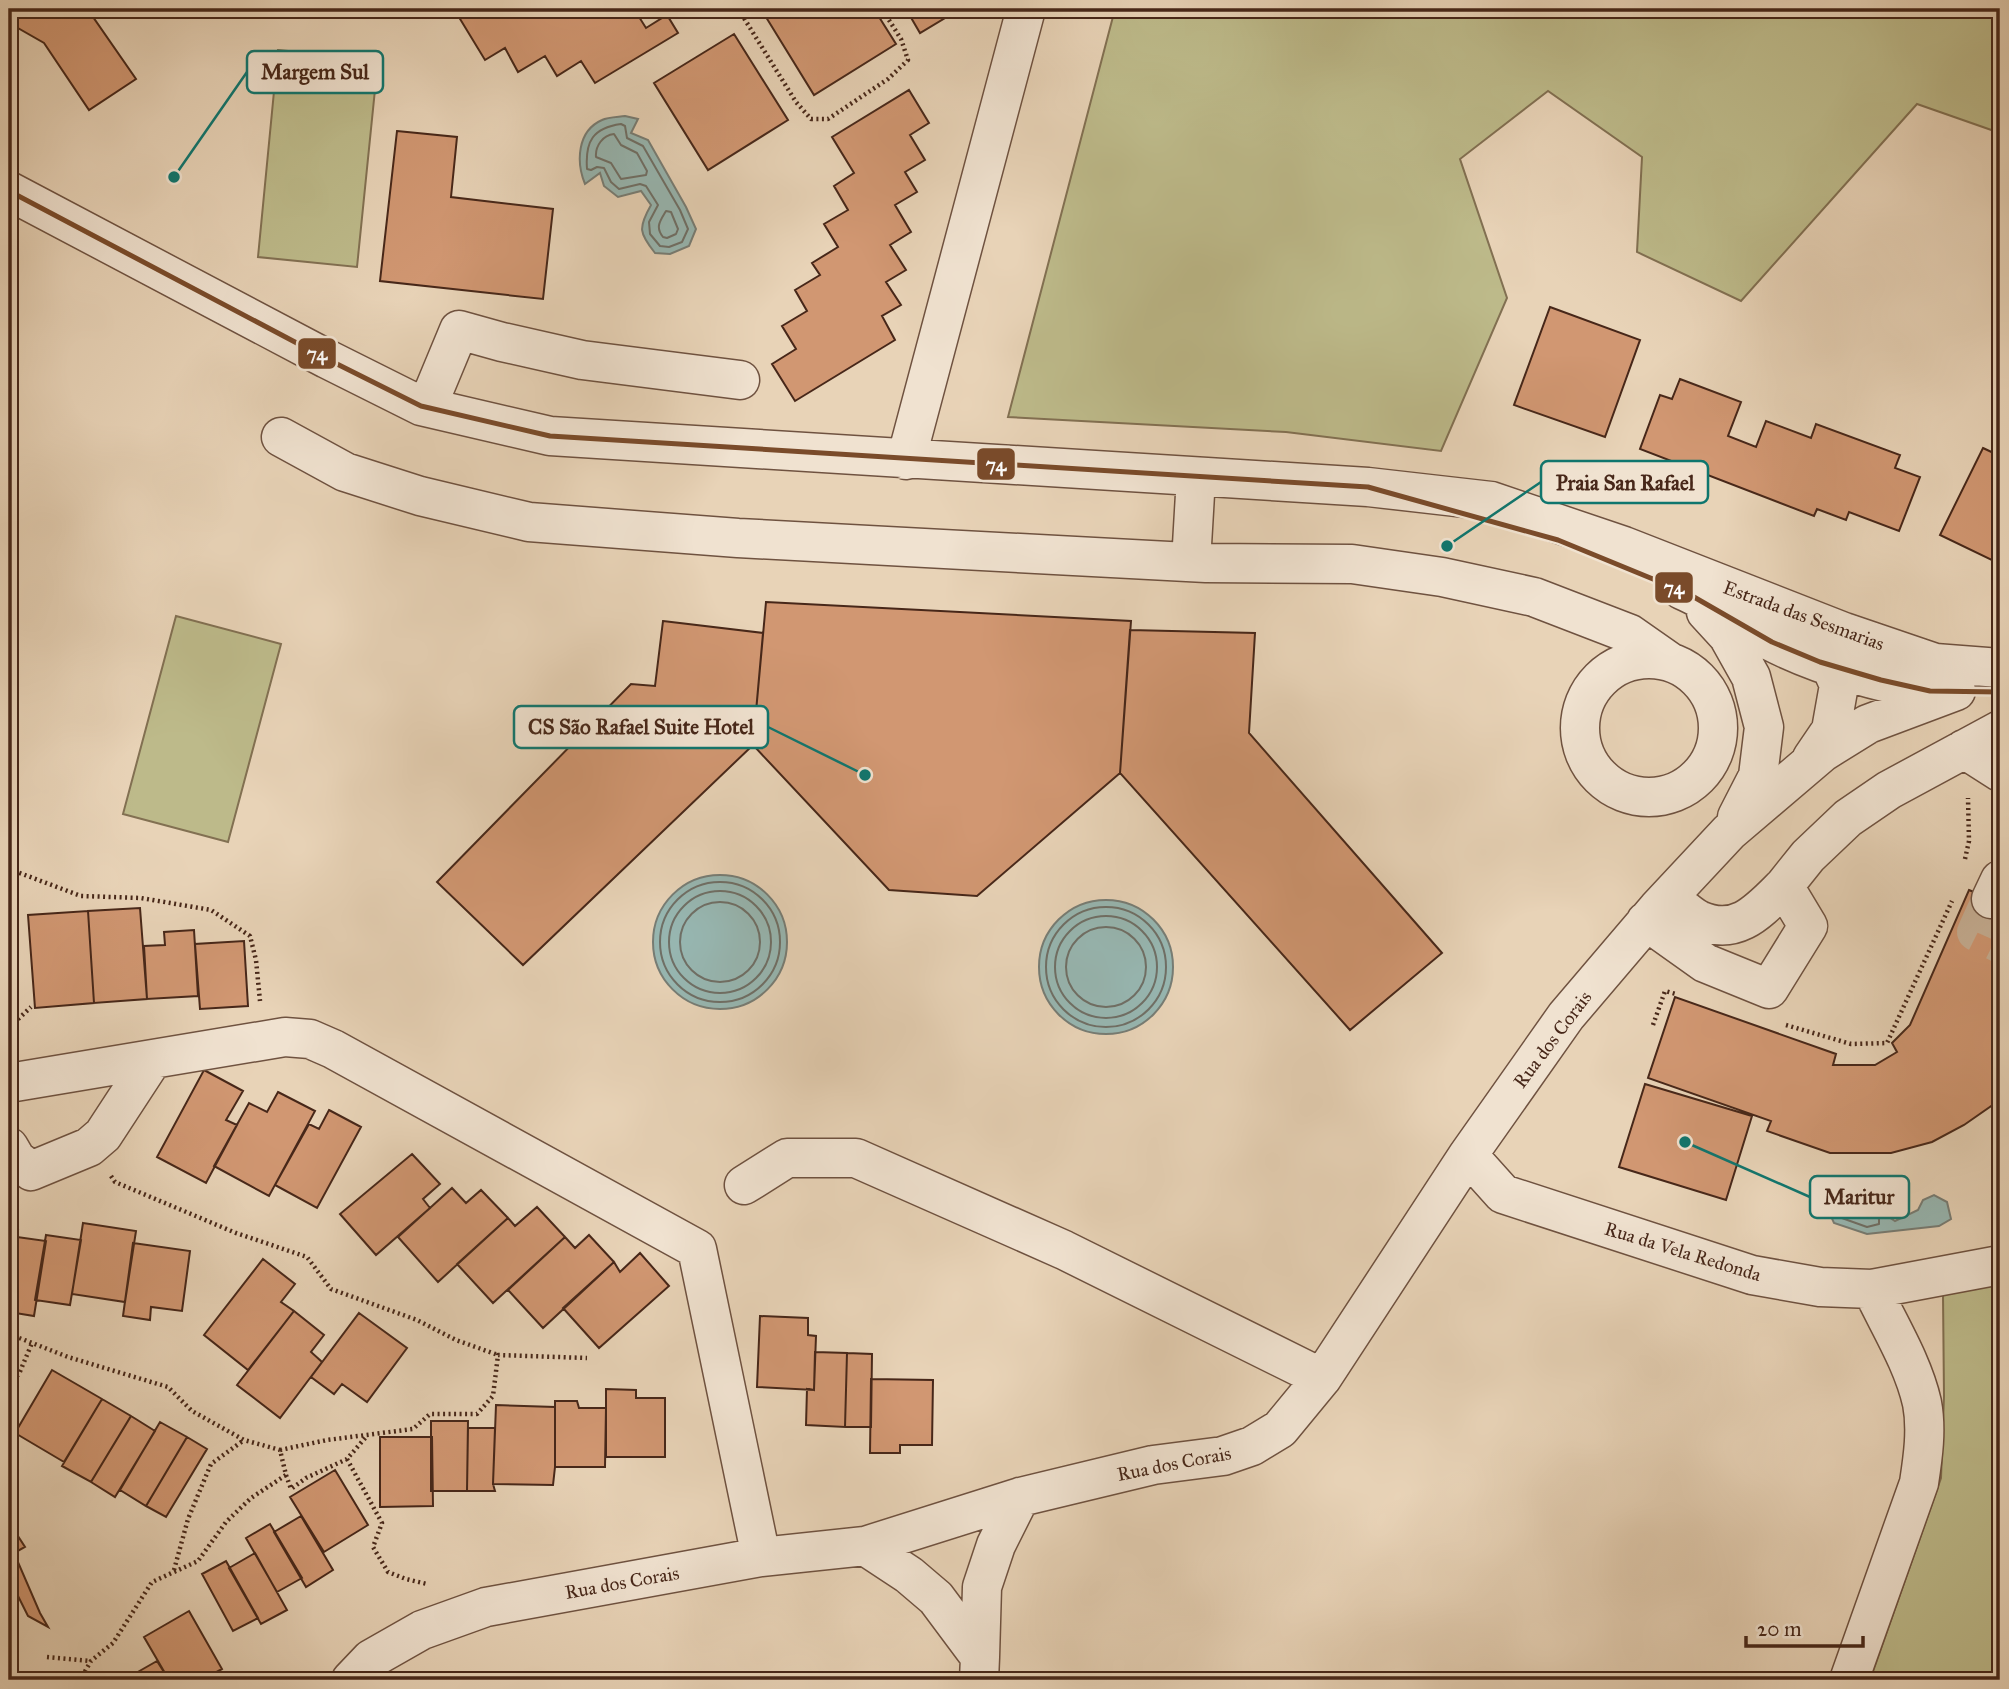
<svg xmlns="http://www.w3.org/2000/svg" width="2009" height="1689" font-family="'IM FELL Great Primer',serif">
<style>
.green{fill:#bdba8a;stroke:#827052;stroke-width:2}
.water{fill:#97b7b2;stroke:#777d75;stroke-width:2}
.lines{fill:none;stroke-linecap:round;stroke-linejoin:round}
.shore{stroke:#6f6f66;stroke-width:2}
.building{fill:#d19772;stroke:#472719;stroke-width:2}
.minor-tunnel{stroke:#c8b197;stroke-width:38;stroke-dasharray:38 19;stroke-linecap:butt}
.minor-casing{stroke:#6f5240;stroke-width:41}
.path{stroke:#472719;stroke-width:4.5;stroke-dasharray:2 3.5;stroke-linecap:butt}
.minor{stroke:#f0e2d0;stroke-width:38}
.bus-1-casing{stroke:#f0e2d0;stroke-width:10}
.bus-1{stroke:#7a4b2a;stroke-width:5}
.labels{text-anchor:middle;stroke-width:5;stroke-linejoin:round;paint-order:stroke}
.street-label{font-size:19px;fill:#472719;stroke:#f0e2d0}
.leader{fill:none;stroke:#0f766e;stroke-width:2.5}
.callout-dot{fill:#0f766e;stroke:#f0e2d0;stroke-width:2.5}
.callout{fill:#f0e2d0;stroke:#0f766e;stroke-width:2.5}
.callout-label{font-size:21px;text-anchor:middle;font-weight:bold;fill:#472719}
.line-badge{stroke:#f0e2d0;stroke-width:2.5}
.badge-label{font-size:19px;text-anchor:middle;font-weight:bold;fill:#fff}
</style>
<rect width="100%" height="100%" fill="#e8d3b7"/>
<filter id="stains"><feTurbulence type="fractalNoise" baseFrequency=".00286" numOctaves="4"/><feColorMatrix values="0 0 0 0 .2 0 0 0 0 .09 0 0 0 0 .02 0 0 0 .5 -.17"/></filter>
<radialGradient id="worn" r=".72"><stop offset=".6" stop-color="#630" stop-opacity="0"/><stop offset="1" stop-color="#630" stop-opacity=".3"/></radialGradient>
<path class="green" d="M1115,9H2000V133L1917,104L1741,301L1637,252L1642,157L1548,91L1460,159L1507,298L1441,451L1286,432L1008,417Z
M278,50L378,60L357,267L258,257Z
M176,616L281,644L228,842L123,814Z
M2000,1284V1680H1870L1941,1478L1944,1396L1943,1295Z"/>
<path class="water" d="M625,116L638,119L631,133L648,140L686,207L696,229L689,246L670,254L655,253C639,233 638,228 651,205L641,191L618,197L604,186L600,173L585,184C576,162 577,131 602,120C608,117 618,117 625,116Z
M653 942a67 67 0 1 1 134 0a67 67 0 1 1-134 0Z
M1039 967a67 67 0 1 1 134 0a67 67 0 1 1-134 0Z
M1849,1185L1860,1189L1877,1209L1895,1221L1918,1210L1923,1200L1934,1195L1947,1202L1951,1219L1939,1226L1867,1234L1834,1223L1824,1201L1835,1189Z"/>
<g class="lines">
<path class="shore" d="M621,124L625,126L627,138L643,146L680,210L688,229L682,242L669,247L660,246L650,234L649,222L658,205L646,186L640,184L619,189L611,182L604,168L597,167L591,170L587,169C585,141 593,128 621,124Z
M614,134L621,145L637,153L647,171L646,175L621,179L611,163L596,157C595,146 603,135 614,134Z
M666,211L671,212L678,229L676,234L667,238L663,237C655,227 660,221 666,211Z
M660 942a60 60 0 1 1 120 0a60 60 0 1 1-120 0Z
M669 942a51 51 0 1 1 102 0a51 51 0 1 1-102 0Z
M680 942a40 40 0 1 1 80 0a40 40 0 1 1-80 0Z
M1046 967a60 60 0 1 1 120 0a60 60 0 1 1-120 0Z
M1055 967a51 51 0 1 1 102 0a51 51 0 1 1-102 0Z
M1066 967a40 40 0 1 1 80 0a40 40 0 1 1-80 0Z
M1847,1193L1856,1196L1879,1219V1224L1867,1227L1839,1217L1833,1202L1839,1195Z"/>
</g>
<path class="building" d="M9,9H96L91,14L136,79L89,110L44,43L16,27L9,35Z
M454,9H602L606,16L619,9H634L646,28L667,15L678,33L595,83L581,61L557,76L545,56L518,72L505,48L485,60Z
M761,9H874L896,44L814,95Z
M906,9H960L920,33Z
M734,34L788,120L708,170L654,83Z
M909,90L929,123L910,135L925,160L905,172L917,192L895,205L911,232L890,245L906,270L886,282L901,305L882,316L895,340L795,401L772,364L796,349L782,326L807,311L795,290L820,275L812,263L838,247L824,224L848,210L834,186L854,173L832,137Z
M397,131L457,137L451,197L553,209L543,299L380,281Z
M1550,307L1640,340L1605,437L1514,405Z
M1680,379L1741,402L1728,436L1756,447L1766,421L1811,438L1816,424L1900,455L1895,468L1920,477L1899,531L1849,512L1846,520L1817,509L1814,516L1640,449L1660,395L1672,399Z
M1983,448L2000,456V564L1940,535Z
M766,602L1131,621L1120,773L977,896L889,890L753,745Z
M663,621L763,633L753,745L523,965L437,882L631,684L655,686Z
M1130,630L1255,633L1249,733L1442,953L1350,1030L1120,773Z
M1969,890L2000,903V1094L1994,1104L1964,1125L1932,1142L1891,1153H1830L1767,1131L1771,1121L1648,1078L1675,997L1836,1054L1833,1065H1875L1897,1052L1892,1043L1910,1025Z
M140,908L147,999L94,1003L88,911Z
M88,911L94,1003L35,1008L28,915Z
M194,930L198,996L147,999L144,946L165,945L164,932Z
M244,941L248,1006L200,1009L195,944Z
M204,1070L243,1091L226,1120L237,1125L206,1183L157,1157Z
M1645,1084L1752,1116L1726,1200L1619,1167Z
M278,1092L315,1111L269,1196L214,1166L249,1103L267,1112Z
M329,1110L361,1127L317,1208L275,1185L309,1124L319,1129Z
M412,1154L440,1184L423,1199L430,1208L376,1255L340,1214Z
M452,1188L466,1203L481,1190L508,1218L438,1282L398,1237Z
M537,1207L565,1237L493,1303L457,1264L508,1218L515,1226Z
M83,1223L136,1231L125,1302L72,1294Z
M9,1229L18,1230L9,1295Z
M46,1235L81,1240L70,1305L35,1300Z
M589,1235L614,1262L543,1328L508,1290L565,1237L575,1248Z
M17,1237L46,1241L34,1316L9,1312V1295Z
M133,1243L190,1251L182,1311L151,1307L150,1320L123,1316Z
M640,1253L669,1286L599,1348L563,1308L614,1262L620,1272Z
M263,1259L295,1284L281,1302L294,1311L248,1370L204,1335Z
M294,1311L324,1335L311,1352L322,1362L280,1418L237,1385Z
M359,1313L407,1348L367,1402L342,1384L334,1394L311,1377Z
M760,1316L808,1318V1335L816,1336L814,1390L757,1387Z
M815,1352L847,1353L845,1427L806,1425L807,1389L814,1390Z
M847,1353L872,1354L871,1427H845Z
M52,1370L102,1399L64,1462L15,1433Z
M871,1379L933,1380L932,1445H900V1453H870Z
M606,1389L636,1390V1398H665V1457H606Z
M102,1399L131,1416L91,1482L62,1466Z
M555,1401H577L579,1408H606L605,1467H555Z
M496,1405L555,1407V1467L553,1485L493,1484Z
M131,1416L155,1431L115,1497L91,1482Z
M431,1421H468L467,1491H431Z
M160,1422L187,1437L146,1506L120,1490Z
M468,1428H495L493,1484L495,1491H467Z
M187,1437L207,1449L166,1517L146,1506Z
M380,1437H432L433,1506L380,1507Z
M335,1470L368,1525L324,1552L290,1497Z
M301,1516L333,1570L306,1587L274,1532Z
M270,1524L302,1578L277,1592L246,1538Z
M9,1527L14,1530L25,1547L14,1553L40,1613L48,1627L28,1616L9,1578Z
M255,1553L287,1610L261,1624L229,1568Z
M226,1561L258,1618L233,1631L202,1574Z
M189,1611L222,1669L202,1680H169L144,1637Z
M157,1661L169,1680H131L129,1677Z"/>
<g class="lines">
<path class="minor-tunnel" d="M1991,899L1976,932L2000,944"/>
<g class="minor-casing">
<path id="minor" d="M9,191L327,359L421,406L550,436L1368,487L1491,501L1624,546L1844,632L1935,663L2000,668
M427,407L459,330L502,342L582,360L740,380
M281,437L345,472L420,496L529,522L738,538L1206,563L1352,564L1442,577L1534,597L1630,634L1670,662
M906,460L1026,9
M1191,562L1196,477
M1682,590C1713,603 1740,625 1770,641C1816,665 1898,691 1950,691
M1706,612L1728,636L1751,677L1764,727L1758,776L1737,817
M1580 728a69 69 0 1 1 138 0a69 69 0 1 1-138 0Z
M1964,749L2000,772
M1812,758L1831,730L1839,685L1822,647
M1784,886L1808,856L1848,818L1889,790L2000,730
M1991,899L2000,880
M1646,921L1705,963L1769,989L1808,926L1784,886C1759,911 1737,937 1699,920C1689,915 1678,904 1669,897
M9,1083L285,1037L310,1039L333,1049L697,1249L761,1557
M9,1147L16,1159L31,1171L89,1147L103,1135L152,1060
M1468,1155L1503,1194L1752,1275L1820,1287L1872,1289L2000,1265
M744,1185L787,1158H856L1064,1250L1322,1378
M865,1546L909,1575L936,1598L980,1657L979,1680
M980,1657L982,1587L996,1545L1020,1497
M351,1680L371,1659L422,1630L486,1607L761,1557L865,1546L1020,1497L1153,1465L1223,1456L1252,1446L1280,1429L1322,1378L1468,1155L1566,1016L1658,908L1729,832L1823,752L1868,724L1956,691
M1849,1680L1919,1483C1923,1457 1927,1429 1922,1403C1913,1363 1889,1325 1872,1289"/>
</g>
<path class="path" d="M708,9L742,15L796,102L811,119H828L888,79L908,60L901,39L882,9
M1965,859L1969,841L1968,798
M9,869L81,896L141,898L211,910L250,936L256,960L260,1001
M9,1025L14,1023L31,1007
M1653,1025L1665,991L1676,994
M1786,1025L1851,1044L1887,1043L1952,901
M111,1176L115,1182L236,1233L307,1257L331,1289L417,1320L456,1340L498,1355
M9,1334L68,1357L168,1387L192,1411L244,1440L280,1450L286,1475L251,1498L226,1522L198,1561L152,1582L113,1643L91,1661L80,1680
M9,1384L19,1374L32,1343
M280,1450L327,1440L413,1429L430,1414H477L493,1396L498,1355L587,1358
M347,1459L382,1523L373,1547L388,1572L406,1579L427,1584
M286,1475L291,1489L306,1478L347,1459L366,1437
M174,1570L188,1519L211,1464L244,1440
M47,1657L91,1661"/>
<use href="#minor" class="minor"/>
<g class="bus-1-casing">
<path id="bus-1" d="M9,191L327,359L421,406L550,436L1368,487L1558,540L1687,593L1772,642L1820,662L1881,680L1930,691L2000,692"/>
</g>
<use href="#bus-1" class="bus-1"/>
</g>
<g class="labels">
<g class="street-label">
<text transform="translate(1804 615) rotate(20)" y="7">Estrada das Sesmarias</text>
<text transform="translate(1552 1039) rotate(-53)" y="7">Rua dos Corais</text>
<text transform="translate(1683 1251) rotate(17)" y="7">Rua da Vela Redonda</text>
<text transform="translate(1174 1463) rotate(-11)" y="7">Rua dos Corais</text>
<text transform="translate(622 1582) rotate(-10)" y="7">Rua dos Corais</text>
</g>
</g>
<path class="leader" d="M174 177L247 72M1447 546L1541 482M865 775L768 727M1685 1142L1810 1197"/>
<g class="callout-dot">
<circle cx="174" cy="177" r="7"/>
<circle cx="1447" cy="546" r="7"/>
<circle cx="865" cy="775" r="7"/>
<circle cx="1685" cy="1142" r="7"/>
</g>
<g class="callout">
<rect x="247" y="51" width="136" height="42" rx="7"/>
<rect x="1541" y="461" width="167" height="42" rx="7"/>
<rect x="514" y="706" width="254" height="42" rx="7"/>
<rect x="1810" y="1176" width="99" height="42" rx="7"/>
</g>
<g class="callout-label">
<text x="315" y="79">Margem Sul</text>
<text x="1625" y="490">Praia San Rafael</text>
<text x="641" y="734">CS São Rafael Suite Hotel</text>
<text x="1859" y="1204">Maritur</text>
</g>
<g class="line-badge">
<rect x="297" y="337" width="40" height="33" rx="7" fill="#7a4b2a"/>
<rect x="976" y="447" width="40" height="34" rx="7" fill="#7a4b2a"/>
<rect x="1654" y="571" width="40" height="33" rx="7" fill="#7a4b2a"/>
</g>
<g class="badge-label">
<text x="317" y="360">74</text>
<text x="996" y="471">74</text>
<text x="1674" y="594">74</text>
</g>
<rect width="2009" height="1689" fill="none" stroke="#e8d3b7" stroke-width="35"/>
<rect x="10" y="10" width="1988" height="1668" fill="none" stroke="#472719" stroke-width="3.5"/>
<rect x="18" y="18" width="1974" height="1654" fill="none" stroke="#472719" stroke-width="2"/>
<path d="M1746 1636v10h117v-10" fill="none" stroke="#472719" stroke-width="3.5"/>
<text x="1757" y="1636" font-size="21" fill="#472719" stroke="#f0e2d0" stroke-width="5" paint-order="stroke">20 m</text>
<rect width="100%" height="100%" filter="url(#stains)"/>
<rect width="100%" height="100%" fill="url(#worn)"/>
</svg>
